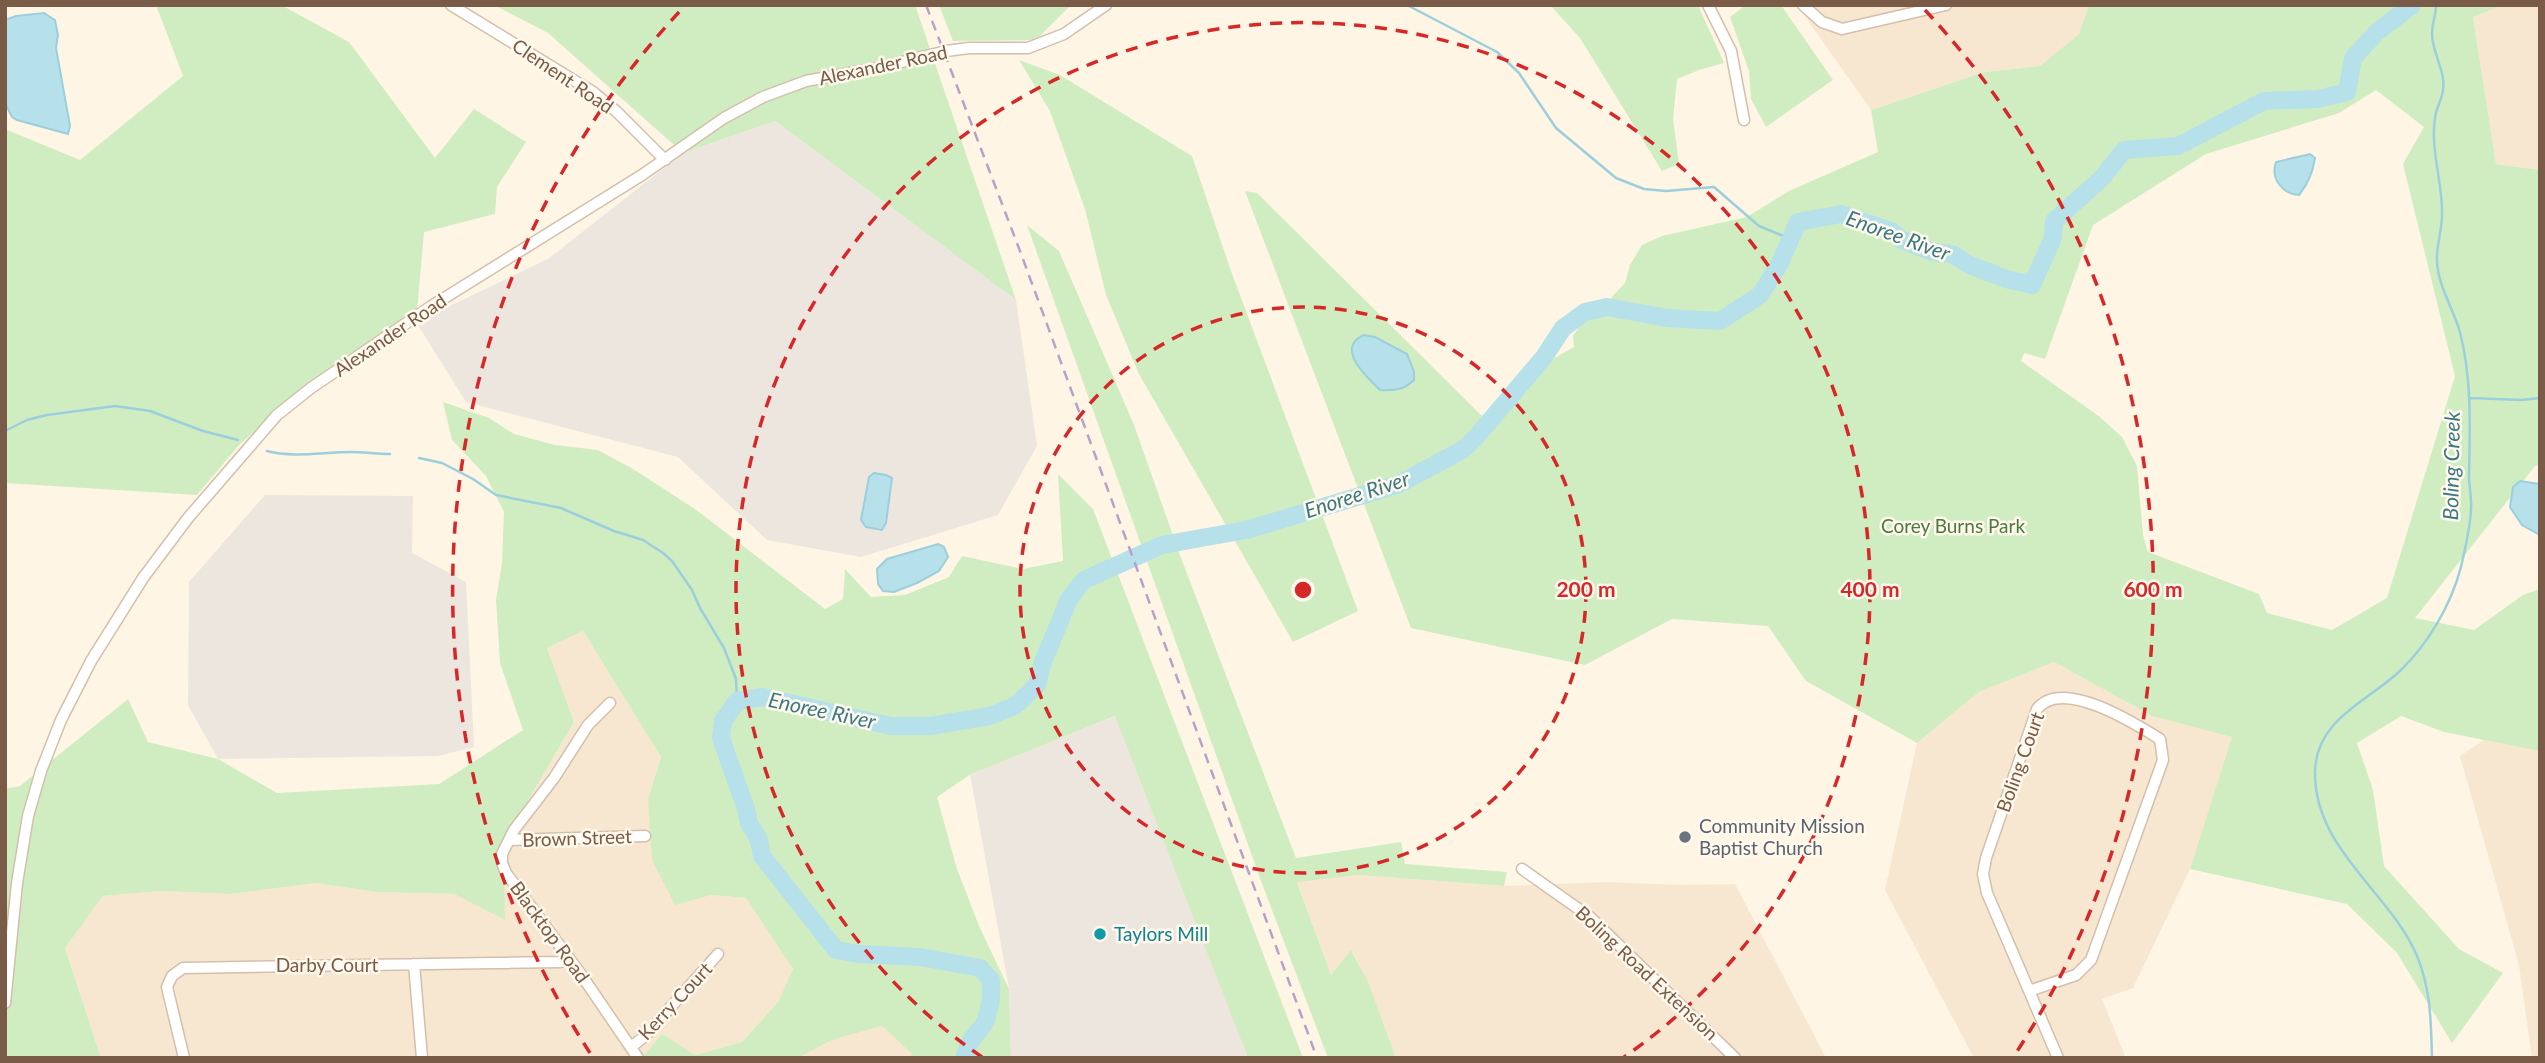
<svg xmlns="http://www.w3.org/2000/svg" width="2545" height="1063" font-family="Lato,sans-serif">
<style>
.residential{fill:#f7e7d1}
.industrial{fill:#ede6de}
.green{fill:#d0edc1;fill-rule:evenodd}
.water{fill:#b6e0ea;stroke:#9bcfdd;stroke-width:2}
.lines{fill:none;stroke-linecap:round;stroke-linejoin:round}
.stream{stroke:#9bcfdd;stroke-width:2.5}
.river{stroke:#b6e0ea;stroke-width:18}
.street-casing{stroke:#d3bfab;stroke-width:13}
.street{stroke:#fff;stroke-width:10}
.rail{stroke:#b8a1c9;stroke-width:2.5;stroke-dasharray:10 7;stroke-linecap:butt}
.ring{fill:none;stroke:#d62828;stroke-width:3.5;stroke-dasharray:12 9}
.worship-dot{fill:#6b7280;stroke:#fff8ec;stroke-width:2.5}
.culture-dot{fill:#0f9aa8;stroke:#fff8ec;stroke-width:2.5}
.labels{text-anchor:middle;stroke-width:5;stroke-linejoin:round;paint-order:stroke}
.street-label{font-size:19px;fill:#795b47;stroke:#fff8ec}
.park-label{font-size:19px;fill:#4b7a3b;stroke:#fff8ec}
.worship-label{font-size:19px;fill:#5b616d;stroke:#fff8ec;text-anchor:start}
.culture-label{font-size:19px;fill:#0d838f;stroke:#fff8ec;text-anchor:start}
.water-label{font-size:21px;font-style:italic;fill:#3b7787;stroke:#fff8ec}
.centre{fill:#d62828;stroke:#fff8ec;stroke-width:3.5}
.ring-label{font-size:21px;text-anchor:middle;font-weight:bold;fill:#d62828;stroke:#fff8ec;stroke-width:5;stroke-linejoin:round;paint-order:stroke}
</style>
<rect width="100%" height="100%" fill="#fef5e4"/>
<path class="residential" d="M1797,5H2089L2079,34L2040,66L1984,72L1871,110Z
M2503,5H2540V170L2496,164L2473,17Z
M583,631L661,757L648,799L675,904L711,895L746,898L793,969L778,1002L742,1042L695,1055L662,1035L642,1058H101L65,948L103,896L160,891L231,894L316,883L377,892L454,894L505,919L500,849L574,722L547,648Z
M2054,662L2152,716L2233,736L2190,869L2133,988L2102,999L2126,1058H1974L1885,890L1917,743L1979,692Z
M2540,702V1058H2532L2519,965L2460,756Z
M1359,875L1504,886L1606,882L1679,885L1735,884L1826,1058H1396L1369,985L1352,951L1331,975L1297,881Z
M882,1026L912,1054L909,1058H798L832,1040Z"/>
<path class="industrial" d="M775,121L1016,300L1037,446L998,515L861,557L767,540L678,457L466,402L416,322L548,259L683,153Z
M265,495L413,496L412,553L466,582L474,747L438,756L218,759L188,705L189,582Z
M1116,716L1171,854L1248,1058H1011L1009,989L970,774Z"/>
<path class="green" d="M156,5H281L349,42L435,158L474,109L526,142L497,187L495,214L424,232L416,322L347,355L288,401L239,445L197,495L5,483V129L80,160L183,76Z
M494,5H915L1016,300L775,121L683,153L548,33Z
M939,5H1071L1036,40L953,41Z
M1550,5H1698L1724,63L1699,70L1677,79L1673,119L1679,164L1662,171L1580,38Z
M1746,5H1781L1833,80L1766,127L1751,99L1749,71L1730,17Z
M2089,5H2503L2473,17L2496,164L2540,170V465L2535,466L2415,618L2474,630L2523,595L2540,589V751L2444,732L2401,716L2357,743L2373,790L2384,866L2459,949L2503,973L2452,1043L2397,953L2347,904L2190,869L2232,737L2152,716L2054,662L1979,692L1917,743L1806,681L1768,626L1672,619L1585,665L1411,628L1245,191L1257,193L1484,418L1556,357L1574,347L1573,336L1587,315L1609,300L1625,283L1630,265L1642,245L1662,236L1747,217L1789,191L1878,152L1871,110L1984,72L2040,66L2079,34ZM2376,90L2424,127L2403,164L2455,376L2387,598L2332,630L2267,613L2259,594L2148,552L2143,535L2137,466L2122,437L2100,417L2021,361L2024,353L2045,359L2093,225L2206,154L2339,113Z
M1019,60L1060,75L1192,156L1231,271L1358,611L1293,642L1139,374L1106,295L1085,209L1050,111Z
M1027,225L1059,251L1134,425L1181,558L1296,858L1401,842L1405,864L1507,872L1504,886L1359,875L1297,882L1331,975L1351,950L1369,984L1396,1058H1328L1261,881Z
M443,402L489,418L514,434L555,445L598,450L633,469L695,509L825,609L843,599L845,569L871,597L905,595L949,577L962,556L1023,569L1063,561L1058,474L1093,509L1303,1058H1248L1115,716L971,774L937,797L957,869L979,926L1009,989L1011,1058H909L912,1054L882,1026L832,1040L798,1058H642L662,1034L695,1055L742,1042L778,1002L793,969L746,898L711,895L675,905L652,860L648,799L661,757L583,631L547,648L574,722L500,849L504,872L505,920L454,894L377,892L316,883L231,894L160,891L103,896L65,948L101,1058H5V789L20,786L128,699L148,742L218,759L277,793L439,784L523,730L500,663L496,600L502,563L504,512L486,476L452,440Z"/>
<path class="water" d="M44,13L55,20L58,35L56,48L70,126L68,134L17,120L12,117L6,105L5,20L16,16Z
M2310,154L2315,158C2313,172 2308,184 2299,195C2283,194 2270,179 2276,162Z
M1364,335L1375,337L1407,354L1414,372V380C1404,390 1394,391 1380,390C1367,377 1334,348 1364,335Z
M874,473L886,475L892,478L886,523L882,530L866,527L861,520L869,477Z
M2520,481L2540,484V535L2522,525L2510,507L2513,487Z
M938,544L944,547L948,557L939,571L917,583L894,592L883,591L878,584L877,569L887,559Z"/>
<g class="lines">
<path class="stream" d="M1407,5L1497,52L1519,73L1556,128L1616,178L1644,189L1666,191L1714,187L1759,226L1791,239
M2470,398L2521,400L2540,398
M5,431L27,420L47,415L115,406L150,411L203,431L238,440
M267,451C295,458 322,452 351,452C364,452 377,454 390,454
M419,458L442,463L473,479L496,495L561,508L614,531L643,540L663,553L672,561L692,590L700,608L724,648L736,679L737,701
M2432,1058C2431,1023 2431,989 2417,956C2390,892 2314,849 2315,772C2316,719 2367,702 2400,671C2428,644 2451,605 2461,567C2465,549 2470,529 2471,510C2472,499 2469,487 2469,476C2470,427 2472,380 2460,332C2453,308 2438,286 2437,261C2436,246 2442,231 2442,215C2443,183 2430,150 2435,118C2436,108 2442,100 2443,90C2446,71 2432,53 2432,34C2432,24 2436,15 2436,5"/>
<path class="river" d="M964,1058L970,1042L986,1021L991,999V980L980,968L953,963L920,957L859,954L836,950L762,856L759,840L749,823L746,809L721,738L723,721L737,701L763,697L891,726H930L990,716L1016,705L1037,685L1043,662L1069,599L1084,580L1162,545L1246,530L1397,485L1464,449L1476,437L1544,357L1563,328L1585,312L1607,307L1667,318L1720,321L1760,295L1779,265L1798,222L1841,214L1891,231L1902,240L1933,252L1952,254L1970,265L2006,279L2032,285L2053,238L2054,221L2102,178L2124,150L2178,146L2264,101L2318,99L2347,92L2353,58L2377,32L2412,5"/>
<g class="street-casing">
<path id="street" d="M451,5L593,92L616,111L665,160
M1708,5L1731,51L1744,120
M1803,5L1822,22L1842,29L1946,5
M610,703L588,725L554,778L514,830L502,854V863L506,873L580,973L638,1058
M509,840L645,836
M1522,869L1590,917L1735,1058
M414,964L422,1058
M2029,991L2076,975L2091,960L2163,760L2160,739C2134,723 2062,677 2037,709L1986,858L1983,874L1987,893L2058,1058
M5,1003L17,883L28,816L41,771L61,720L91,661L143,578L188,518L277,415L311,388L430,307L642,175L724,118L763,97L806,81L878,68L946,51L969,48H1028L1064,34L1106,5
M631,1047L645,1036L718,954
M184,1058L167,987L172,976L183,968L559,962L570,960"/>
</g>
<use href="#street" class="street"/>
<path class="rail" d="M926,5L1020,251L1317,1058"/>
</g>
<g class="ring">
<circle cx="1303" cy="590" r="283"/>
<path d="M982 1057A567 567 0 1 1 1624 1057"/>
<path d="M590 1053A850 850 0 0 1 681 10M1925 10A850 850 0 0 1 2016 1053"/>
</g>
<circle class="worship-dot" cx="1685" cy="837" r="7"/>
<circle class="culture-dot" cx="1100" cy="934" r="7"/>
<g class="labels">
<g class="street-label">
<text transform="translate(883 65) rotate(-12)" y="7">Alexander Road</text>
<text transform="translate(563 76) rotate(34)" y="7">Clement Road</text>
<text transform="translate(390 335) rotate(-34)" y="7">Alexander Road</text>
<text transform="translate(2020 762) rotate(-70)" y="7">Boling Court</text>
<text transform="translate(577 838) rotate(-2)" y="7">Brown Street</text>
<text transform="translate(550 932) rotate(54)" y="7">Blacktop Road</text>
<text x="327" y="972">Darby Court</text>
<text transform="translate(1647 973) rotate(43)" y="7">Boling Road Extension</text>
<text transform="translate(675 1001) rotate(-47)" y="7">Kerry Court</text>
</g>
<g class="park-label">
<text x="1953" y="533">Corey Burns Park</text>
</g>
<g class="worship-label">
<text x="1699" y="833">Community Mission<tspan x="1699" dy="22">Baptist Church</tspan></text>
</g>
<g class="culture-label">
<text x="1114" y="941">Taylors Mill</text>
</g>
<g class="water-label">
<text transform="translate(1898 236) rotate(20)" y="7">Enoree River</text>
<text transform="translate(2452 466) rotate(-89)" y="7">Boling Creek</text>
<text transform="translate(1357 495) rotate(-18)" y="7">Enoree River</text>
<text transform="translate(822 711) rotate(12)" y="7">Enoree River</text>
</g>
</g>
<circle cx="1303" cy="590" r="10" class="centre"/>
<g class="ring-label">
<text x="1586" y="597">200 m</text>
<text x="1870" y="597">400 m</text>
<text x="2153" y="597">600 m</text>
</g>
<rect width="2545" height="1063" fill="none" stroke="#795b47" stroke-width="14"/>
</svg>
